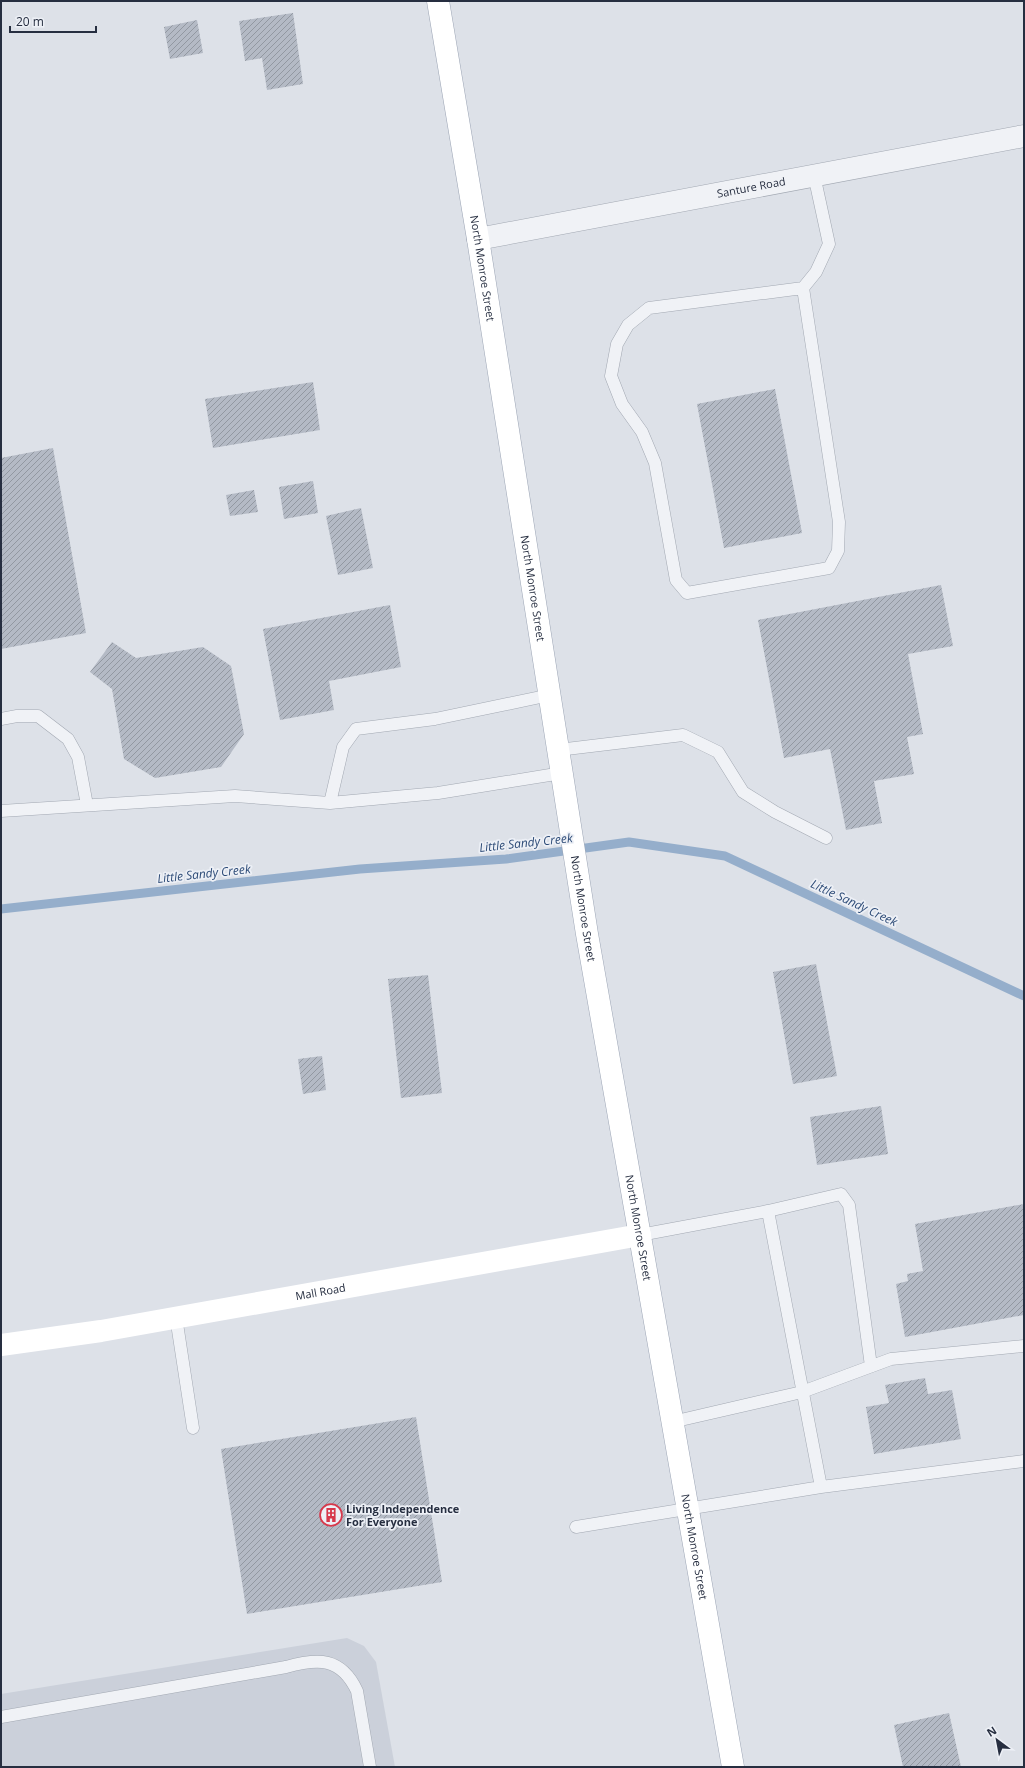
<svg xmlns="http://www.w3.org/2000/svg" width="1025" height="1768" font-family="'Open Sans',sans-serif">
<style>
.built{fill:#cbd0da}
.lines{fill:none;stroke-linecap:round;stroke-linejoin:round}
.stream{stroke:#95aecb;stroke-width:9}
.building{fill:url(#building-hatch)}
.lane-casing{stroke:#a2a8b2;stroke-width:13}
.street-casing{stroke:#a2a8b2;stroke-width:23}
.primary-casing{stroke:#9ca5b5;stroke-width:23}
.lane{stroke:#f0f2f6;stroke-width:12}
.street{stroke:#f0f2f6;stroke-width:22}
.secondary{stroke:#fff;stroke-width:22}
.primary{stroke:#fff;stroke-width:22}
.labels{text-anchor:middle;stroke-width:3.5;stroke-linejoin:round;paint-order:stroke}
.street-label{font-size:11px;fill:#262e40;stroke:#edf0f6}
.poi-label{font-size:11px;font-weight:bold;fill:#262e40;stroke:#edf0f6;text-anchor:start}
.water-label{font-size:12px;font-style:italic;fill:#2d4b77;stroke:#edf0f6}
</style>
<defs>
<pattern id="building-hatch" width="6" height="6" patternUnits="userSpaceOnUse"><rect width="6" height="6" fill="#b4bac5"/><path d="M-1 1l2-2M0 6l6-6M5 7l2-2" fill="none" stroke="#9298a1"/></pattern>
</defs>
<rect width="100%" height="100%" fill="#dde1e8"/>
<path class="built" d="M347,1638L364,1646L376,1662L395,1767H1V1694Z"/>
<g class="lines">
<path class="stream" d="M1,909L360,869L506,859L629,842L725,856L1024,996"/>
</g>
<path class="building" d="M293,13L303,84L267,90L262,58L245,61L239,21Z
M197,20L203,53L170,59L164,27Z
M313,382L320,430L213,448L205,399Z
M775,389L802,533L724,548L697,404Z
M53,448L86,633L1,649V458Z
M313,481L318,513L284,519L279,487Z
M254,490L258,512L230,516L226,495Z
M361,508L373,568L338,575L326,516Z
M941,585L953,646L908,654L923,734L907,737L914,774L874,781L882,823L846,830L830,749L784,758L758,620Z
M390,605L401,667L329,681L334,710L280,720L263,629Z
M112,642L136,658L203,647L231,666L244,734L221,767L155,778L124,759L112,689L90,672Z
M816,964L837,1076L793,1084L773,972Z
M428,975L442,1093L401,1098L388,979Z
M322,1056L326,1090L303,1094L298,1059Z
M881,1106L888,1154L817,1165L810,1117Z
M1024,1204V1315L905,1337L896,1284L908,1281L907,1274L923,1271L915,1224Z
M925,1378L928,1394L952,1390L961,1439L874,1454L866,1407L889,1403L885,1385Z
M416,1417L442,1582L247,1614L221,1449Z
M949,1713L961,1767H903L894,1725Z"/>
<g class="lines">
<g class="lane-casing">
<path id="lane" d="M803,288L839,522L838,551L829,568L687,593L676,580L655,463L642,432L622,404L611,376L617,344L628,325L649,308L803,288L816,272L829,244L814,175
M1,719L17,716H38L68,739L78,757L87,805
M558,750L683,735L718,752L743,792L775,812L826,838
M330,803L343,747L356,729L435,719L550,695
M1,811L235,796L330,803L438,793L562,773
M768,1211L841,1194L849,1205L871,1366
M176,1317L193,1428
M672,1422L802,1392L891,1359L1024,1346
M821,1487L1024,1461
M576,1527L821,1487L768,1211L640,1235
M1,1717L286,1667C318,1658 341,1657 357,1691L370,1767"/>
</g>
<g class="street-casing">
<g id="street">
<path id="s1" d="M478,239L1024,136"/>
</g>
</g>
<g class="primary-casing">
<g id="primary">
<path id="s3" d="M438,1L478,239L587,934L733,1767"/>
</g>
</g>
<use href="#lane" class="lane"/>
<use href="#street" class="street"/>
<path class="secondary" id="s2" d="M1,1345L101,1331L640,1235"/>
<use href="#primary" class="primary"/>
</g>
<defs>
<g id="building-ring" transform="scale(1.15)"><circle r="9.5" fill="#edf0f6" stroke="#d7384b" stroke-width="1.5"/><path d="M-4-6H4V6H1V3H-1V6H-4ZM-2.5-4.3h1.7v1.8h-1.7ZM.8-4.3h1.7v1.8H.8ZM-2.5-1h1.7V.8h-1.7ZM.8-1h1.7V.8H.8Z" fill="#d7384b"/></g>
</defs>
<g fill-rule="evenodd">
<use href="#building-ring" x="331" y="1515"/>
</g>
<g class="labels">
<g class="street-label">
<text dy="4" stroke="none"><textPath href="#s1" startOffset="278">Santure Road</textPath></text>
<text dy="4" stroke="none"><textPath href="#s3" startOffset="271">North Monroe Street</textPath></text>
<text dy="4" stroke="none"><textPath href="#s3" startOffset="595">North Monroe Street</textPath></text>
<text dy="4" stroke="none"><textPath href="#s3" startOffset="919">North Monroe Street</textPath></text>
<text dy="4" stroke="none"><textPath href="#s3" startOffset="1243">North Monroe Street</textPath></text>
<text dy="4" stroke="none"><textPath href="#s2" startOffset="324">Mall Road</textPath></text>
<text dy="4" stroke="none"><textPath href="#s3" startOffset="1567">North Monroe Street</textPath></text>
</g>
<g class="poi-label">
<text x="346" y="1513">Living Independence<tspan x="346" dy="13">For Everyone</tspan></text>
</g>
<g class="water-label">
<text transform="translate(526 843) rotate(-6)" y="4">Little Sandy Creek</text>
<text transform="translate(204 874) rotate(-6)" y="4">Little Sandy Creek</text>
<text transform="translate(854 903) rotate(25)" y="4">Little Sandy Creek</text>
</g>
</g>
<rect width="1025" height="1768" fill="none" stroke="#262e40" stroke-width="4"/>
<g transform="translate(997 1740) rotate(328)" stroke="#edf0f6" stroke-width="3" paint-order="stroke">
<path d="M0-3L7 15L0 10L-7 15Z" fill="#262e40"/>
<text y="-6" font-size="11" font-weight="bold" text-anchor="middle" fill="#262e40">N</text>
</g>
<path d="M10 26v6h86v-6" fill="none" stroke="#262e40" stroke-width="2"/>
<text x="16" y="26" font-size="12" fill="#262e40" stroke="#edf0f6" stroke-width="3" paint-order="stroke">20 m</text>
</svg>
